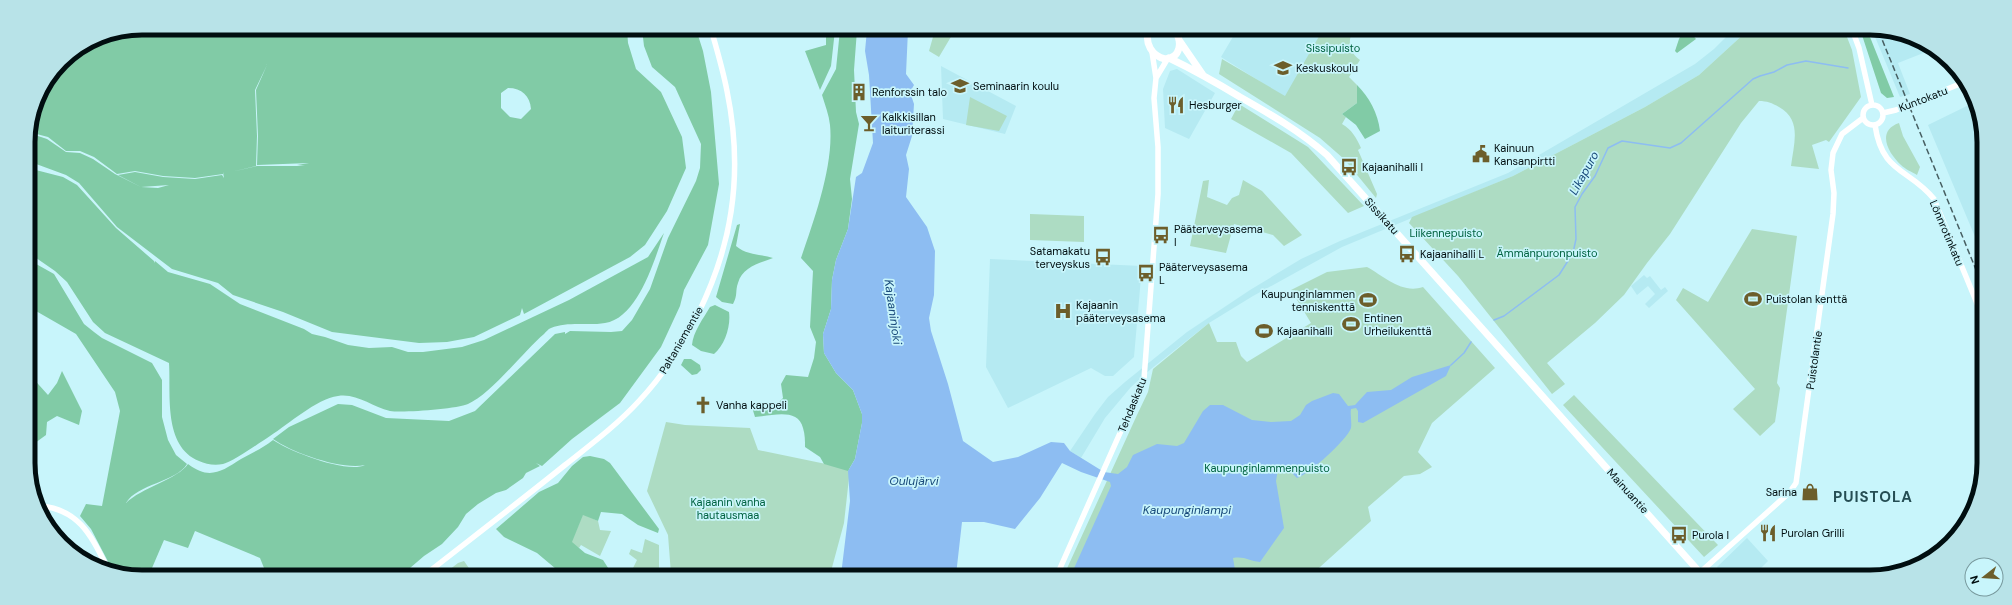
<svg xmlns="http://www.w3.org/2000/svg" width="2012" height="605" font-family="'DM Sans',sans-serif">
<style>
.built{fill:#b5eaf2}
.green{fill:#addcc3}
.forest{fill:#81cba6;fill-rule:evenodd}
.water{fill:#8dbdf2}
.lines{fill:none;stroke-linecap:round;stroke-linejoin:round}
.stream{stroke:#8dbdf2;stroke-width:1.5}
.tertiary{stroke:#fff;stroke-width:5.5}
.primary{stroke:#fff;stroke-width:7}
.rail{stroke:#475f62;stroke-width:1.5;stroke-dasharray:6 3;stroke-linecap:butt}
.labels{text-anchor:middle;stroke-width:3.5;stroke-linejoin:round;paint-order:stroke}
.park-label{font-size:11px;fill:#006240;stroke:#c8f5fb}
.poi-label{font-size:11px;fill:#010e10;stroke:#c8f5fb;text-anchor:start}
.street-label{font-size:11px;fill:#010e10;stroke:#c8f5fb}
.water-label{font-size:12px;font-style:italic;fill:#18497a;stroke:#c8f5fb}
.district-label{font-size:15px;font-weight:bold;letter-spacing:1px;fill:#254d53;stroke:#c8f5fb}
.rim{fill:none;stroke:#010e10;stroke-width:5}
</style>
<rect width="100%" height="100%" fill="#c8f5fb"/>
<path class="built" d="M1237,30L1322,31L1312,50L1318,57L1285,97L1221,57Z
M1732,31H1747L1699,75L1645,107L1513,176L1342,247L1253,296L1209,323L1151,369L1131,387L1105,418L1081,458L1070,451L1095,414L1108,397L1125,382L1187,332L1250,290L1301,259L1340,241L1508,173L1695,64L1714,49Z
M1873,32H1899L1931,50L1898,63L1910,94L1900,97Z
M941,66L1016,106L1005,134L943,119Z
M1177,69L1215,93L1189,139L1165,128L1163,89L1170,71Z
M1973,103L1982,120L1981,251L1928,125Z
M990,259L1142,266L1134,357L1113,376H1105L1091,368L1008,408L986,367Z
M1644,275L1647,278L1650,276L1661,290L1665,287L1668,291L1649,308L1645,304L1655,294L1648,286L1637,295L1631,286Z
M1747,538L1768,561L1752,577L1722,576L1717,567Z"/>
<path class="green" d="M935,30H955L939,57L929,51Z
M1322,31H1352C1348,43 1349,52 1360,60L1349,77L1357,85V103L1342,114L1346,117L1342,124C1352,130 1356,137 1361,148L1358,150L1377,194L1376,198L1344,159L1320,138L1219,74L1222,59L1285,96Z
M1747,31L1845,32L1852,50L1861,97L1829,142L1826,140L1812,145L1819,169L1791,166C1794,143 1802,120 1779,107C1772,103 1767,101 1759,101L1741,123L1670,234L1647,263L1624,295L1595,323L1547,363L1565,384L1552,394L1458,276L1409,223L1412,217L1513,176L1645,107L1699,75Z
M970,97L1007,116L999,131L966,125Z
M1239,104L1308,147L1364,206L1348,213L1291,153L1231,119Z
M1899,123L1903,136L1920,167L1917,175C1912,172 1905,169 1901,165C1888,153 1876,131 1899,123Z
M1209,180L1207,197L1227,205L1232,198L1239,195L1243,180L1262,191L1302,235L1284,246L1273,235L1234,224L1226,253L1190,246L1203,181Z
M1030,214L1084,216V242L1030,240Z
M1752,229L1797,236L1777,383L1780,388L1775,422L1760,436L1733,409L1755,389L1676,300L1683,288L1708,302Z
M1367,267C1385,277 1402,294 1423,287L1495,368L1432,423L1418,452L1432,467L1420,474L1404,476L1368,507L1371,521L1310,576L1064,575L1137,415L1148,392L1153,369L1209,323L1217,342H1236L1241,356L1247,362L1311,323L1291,290L1327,272Z
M1574,395L1718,545L1704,557L1563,405Z
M666,422L685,425L750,428L758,450L850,469L844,523L830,575L671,574L668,535L647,491Z
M583,514L598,521L600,530L611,531L600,556L581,545L579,548L571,543Z
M645,539L659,545V570L656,574H630L637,560L629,554L631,549L642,553Z
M464,561L473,574H444L458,563Z"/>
<path class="forest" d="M149,28H191L189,30L192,28L627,29L628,43L636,69L661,92L682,137L686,168L667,211L645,245L630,257L524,314L522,308L520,315L474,337L447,342L419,343L332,332L283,312L233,295L218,283L172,269L117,227L79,183L66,175L28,161L29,133L47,139L66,152L80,153L93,159L115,174L141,187L158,188L169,185L141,187L118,175L135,172L163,177L195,179L222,175L224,178L223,172V174L195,178L163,176L135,171L117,174L94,157L80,151H66L48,137L29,132L40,92L62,61L79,50ZM261,34L267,65L256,90L258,136L257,165L309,163L297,165L305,166H257L231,172L256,166L257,136L255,90L267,65ZM508,88C522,88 530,96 531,109L521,119L510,117L501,108V93Z
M642,29H696L703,51L711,92L719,184L708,245L684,290L680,306L661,347L620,403L572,439L542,466L536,463L540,466L526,473L523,478L506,490L496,493L478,504L466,514L458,527L442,544L424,556L403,574L266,573L260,558L195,531L188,548L164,540L152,568L161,573H114L91,529L80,516L86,504L102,506L120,411L115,392L76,334L29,307V260L54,274L84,324L94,332L102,338L152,363L162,380V417L168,440L176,455L187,464C176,482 137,484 126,503C141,488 178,479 188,464C209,480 221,472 241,459C252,453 263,448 273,440C289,451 347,474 365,465C341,470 293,453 273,439L289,427L338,404L352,405L386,418L449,421L475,411L555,334L565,332V334L570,331L611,332L622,331L632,320L650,289L668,238L696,181L700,168L701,144L675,87L652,67L644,46Z
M826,29L835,30L831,66L820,90L805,51L826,45Z
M840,30H857L854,70L856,112L859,124L850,179L852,199L848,229L836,260L832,280L831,309L823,334L824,353L836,373L853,390L862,414V423L855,459L848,471L824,464L820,457L805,447C805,441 805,434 803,428C798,407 771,416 755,417L751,404L767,402L778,403L783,398L781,384L786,375L808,377L814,358L816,342L810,327L813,271L801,258C814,220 834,165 830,125C829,115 825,105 822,95L836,69Z
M1683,31H1689L1696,39L1677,53L1675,51L1679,39Z
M1861,32H1868L1894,97L1887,98L1881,93Z
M1357,85C1369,97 1378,113 1380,131L1365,139L1356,125L1342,114L1357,103Z
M28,168L63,177L77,185L116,228L154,261V263L155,261L168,272L210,284L240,304L304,329L312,334L325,337L348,345L369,348L392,347L408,352H423L462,347L484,340L569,300L648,257L664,233C654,261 638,318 605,323C588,326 568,321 551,328C548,329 546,332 544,334C524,351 490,395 468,404C456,409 403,413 390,411C372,407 357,393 338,396C316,399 289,424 270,436L268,434L270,436C259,443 233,462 223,464C214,466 206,464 199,461C163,446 171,395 169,363L105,333L93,322L67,282L55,271L29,253Z
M740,224L736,246C746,255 760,254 773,258C760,263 742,267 738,283C735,291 738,295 733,304L722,302L716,297L737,225Z
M715,305L729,312C731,326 725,345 714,354L701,351L692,345C693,332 703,319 710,307Z
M684,359H691L700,365L701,370L697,374L692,375L681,365Z
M62,371L82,411L79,425L57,416L47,422L46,435L35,443L30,440V375L48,395L57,383Z
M590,456L604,459L610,463L659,529L658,533L638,525L622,514L601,512L598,521L583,515L572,542L585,553L603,560L612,574H562L537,553L504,537L496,529L539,492L558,483L572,466L583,457Z"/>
<path class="water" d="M867,30H908L906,74L914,85L910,92L914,104L912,136L906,155L909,169L906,197L927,227L935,251L934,295L929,318L931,331L948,384L963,441L993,462L1018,457L1051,442L1064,443L1070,451L1104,472L1118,474L1127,467L1133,455L1157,444L1177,446L1184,443L1203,411L1210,405H1223L1252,420L1271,422L1291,421L1300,415L1306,405L1312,401L1333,393L1339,394L1348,406L1355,405L1367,392L1391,390L1412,377L1451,365L1446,376L1363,423L1358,422V411L1356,408L1351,409C1350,415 1352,422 1351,428C1347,440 1309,474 1297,478L1286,467L1278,469L1276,481L1284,528L1260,562C1249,561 1245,556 1233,558L1235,570L1242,575H1071L1111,486L1110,482L1081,472L1062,463L1040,498L1015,529L984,522H962L956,575H841L850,501L848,471L855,459L862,423V414L853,390L836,373L824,353L823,334L831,309L832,280L836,260L848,229L856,177L862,173L873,143L869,75L865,51Z"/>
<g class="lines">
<path class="stream" d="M1494,320L1504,316L1559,275L1573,253L1576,239L1575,207L1582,194L1595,176L1608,148L1622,141L1670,148L1681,143L1753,79L1760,76L1774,72L1787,65L1806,61L1848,68
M1451,365L1464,353L1471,342"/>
<path class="tertiary" d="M1853,32L1859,48L1872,105
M1156,78L1168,58
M1863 115a10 10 0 1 1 20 0a10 10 0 1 1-20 0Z
M1883,113L1896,110L1962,83
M1875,125C1882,174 1909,168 1934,199L1981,313
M41,506C81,510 92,538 109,571
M426,574C472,538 519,502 565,465C590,445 617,425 639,401C684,353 721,279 731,212C737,173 735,130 727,91C723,70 717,50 711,29
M1057,575L1144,379L1158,194V147L1154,98L1156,78L1152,52
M1696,576L1789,493L1796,483L1833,214L1834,193L1831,170L1833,153L1842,134L1863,118"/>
<path class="primary" d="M1149,30C1144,43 1152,56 1165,59C1181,58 1183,41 1174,30
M1179,40L1203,75
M1169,58C1194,70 1217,83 1240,97C1270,114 1300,131 1327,155L1703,576"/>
<path class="rail" d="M1879,32L1981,282"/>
</g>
<defs>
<g id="school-bare" transform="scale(1.38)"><path d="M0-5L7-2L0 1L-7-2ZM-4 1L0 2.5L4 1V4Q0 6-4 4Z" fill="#6c5e2b" stroke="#c8f5fb" stroke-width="2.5" paint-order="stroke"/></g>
<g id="building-bare" transform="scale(1.38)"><path d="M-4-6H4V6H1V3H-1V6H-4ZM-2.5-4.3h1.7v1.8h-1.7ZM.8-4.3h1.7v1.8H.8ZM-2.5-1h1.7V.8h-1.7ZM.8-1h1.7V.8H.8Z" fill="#6c5e2b" stroke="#c8f5fb" stroke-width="2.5" paint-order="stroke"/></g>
<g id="restaurant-bare" transform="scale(1.38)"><path d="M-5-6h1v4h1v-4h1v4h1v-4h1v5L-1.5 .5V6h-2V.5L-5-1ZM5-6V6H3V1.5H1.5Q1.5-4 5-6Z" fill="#6c5e2b" stroke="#c8f5fb" stroke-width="2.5" paint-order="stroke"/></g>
<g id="bar-bare" transform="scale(1.38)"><path d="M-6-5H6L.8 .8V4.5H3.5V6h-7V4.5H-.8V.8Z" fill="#6c5e2b" stroke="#c8f5fb" stroke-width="2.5" paint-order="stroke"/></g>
<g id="civic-bare" transform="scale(1.38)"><path d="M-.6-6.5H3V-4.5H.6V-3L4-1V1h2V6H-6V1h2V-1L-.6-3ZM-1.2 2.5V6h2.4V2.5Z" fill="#6c5e2b" stroke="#c8f5fb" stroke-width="2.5" paint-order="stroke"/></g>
<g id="bus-bare" transform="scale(1.38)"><path d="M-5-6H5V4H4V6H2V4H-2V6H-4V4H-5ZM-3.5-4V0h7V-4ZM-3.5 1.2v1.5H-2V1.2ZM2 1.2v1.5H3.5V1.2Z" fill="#6c5e2b" stroke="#c8f5fb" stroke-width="2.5" paint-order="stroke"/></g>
<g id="stadium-bare" transform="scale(1.38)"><path d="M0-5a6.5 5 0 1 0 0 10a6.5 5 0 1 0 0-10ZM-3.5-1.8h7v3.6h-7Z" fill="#6c5e2b" stroke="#c8f5fb" stroke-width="2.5" paint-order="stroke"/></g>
<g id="hospital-bare" transform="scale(1.38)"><path d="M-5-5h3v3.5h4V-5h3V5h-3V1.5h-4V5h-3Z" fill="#6c5e2b" stroke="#c8f5fb" stroke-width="2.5" paint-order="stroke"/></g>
<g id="church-bare" transform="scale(1.38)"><path d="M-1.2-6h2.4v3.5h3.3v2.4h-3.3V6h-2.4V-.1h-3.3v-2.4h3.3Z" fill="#6c5e2b" stroke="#c8f5fb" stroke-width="2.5" paint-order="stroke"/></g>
<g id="shop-bare" transform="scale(1.38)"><path d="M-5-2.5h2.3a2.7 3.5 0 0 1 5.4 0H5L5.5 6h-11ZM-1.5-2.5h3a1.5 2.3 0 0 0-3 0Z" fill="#6c5e2b" stroke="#c8f5fb" stroke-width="2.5" paint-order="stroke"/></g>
</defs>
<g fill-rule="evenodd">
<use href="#school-bare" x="1283" y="68"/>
<use href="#school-bare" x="960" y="86"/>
<use href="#building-bare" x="859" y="92"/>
<use href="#restaurant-bare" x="1176" y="105"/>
<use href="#bar-bare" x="869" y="123"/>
<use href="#civic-bare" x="1481" y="154"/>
<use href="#bus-bare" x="1349" y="167"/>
<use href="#bus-bare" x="1161" y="235"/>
<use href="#bus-bare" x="1407" y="254"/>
<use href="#bus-bare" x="1103" y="257"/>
<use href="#bus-bare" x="1146" y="273"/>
<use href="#stadium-bare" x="1753" y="299"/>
<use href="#stadium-bare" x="1368" y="300"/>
<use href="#hospital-bare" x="1063" y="311"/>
<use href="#stadium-bare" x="1351" y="324"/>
<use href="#stadium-bare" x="1264" y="331"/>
<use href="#church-bare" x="703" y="405"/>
<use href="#shop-bare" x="1810" y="492"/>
<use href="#restaurant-bare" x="1768" y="533"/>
<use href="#bus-bare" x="1679" y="535"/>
</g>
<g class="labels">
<g class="park-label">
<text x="1333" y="52">Sissipuisto</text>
<text x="1446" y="237">Liikennepuisto</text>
<text x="1547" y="257">Ämmänpuronpuisto</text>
<text x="1267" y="472">Kaupunginlammenpuisto</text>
<text x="728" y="506">Kajaanin vanha<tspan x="728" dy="13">hautausmaa</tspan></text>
</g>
<g class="poi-label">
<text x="1296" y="72">Keskuskoulu</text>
<text x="973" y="90">Seminaarin koulu</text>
<text x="872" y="96">Renforssin talo</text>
<text x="1189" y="109">Hesburger</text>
<text x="882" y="121">Kalkkisillan<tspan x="882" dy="13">laituriterassi</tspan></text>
<text x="1494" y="152">Kainuun<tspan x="1494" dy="13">Kansanpirtti</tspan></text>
<text x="1362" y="171">Kajaanihalli I</text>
<text x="1174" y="233">Pääterveysasema<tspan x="1174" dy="13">I</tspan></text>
<text x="1090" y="255" text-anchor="end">Satamakatu<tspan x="1090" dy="13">terveyskus</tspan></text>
<text x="1420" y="258">Kajaanihalli L</text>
<text x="1159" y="271">Pääterveysasema<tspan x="1159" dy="13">L</tspan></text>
<text x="1355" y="298" text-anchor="end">Kaupunginlammen<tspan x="1355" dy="13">tenniskenttä</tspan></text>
<text x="1766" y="303">Puistolan kenttä</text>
<text x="1076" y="309">Kajaanin<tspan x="1076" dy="13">pääterveysasema</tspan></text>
<text x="1364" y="322">Entinen<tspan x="1364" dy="13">Urheilukenttä</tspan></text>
<text x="1277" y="335">Kajaanihalli</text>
<text x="716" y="409">Vanha kappeli</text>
<text x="1797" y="496" text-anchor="end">Sarina</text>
<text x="1781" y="537">Purolan Grilli</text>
<text x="1692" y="539">Purola I</text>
</g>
<g class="street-label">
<text transform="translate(1923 99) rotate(-21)" y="4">Kuntokatu</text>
<text transform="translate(1382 216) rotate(48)" y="4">Sissikatu</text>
<text transform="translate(1947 233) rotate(67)" y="4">Lönnrotinkatu</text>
<text transform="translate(681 340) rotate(-60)" y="4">Paltaniementie</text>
<text transform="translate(1814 360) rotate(-82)" y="4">Puistolantie</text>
<text transform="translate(1132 405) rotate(-68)" y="4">Tehdaskatu</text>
<text transform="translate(1628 491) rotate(48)" y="4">Mainuantie</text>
</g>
<g class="water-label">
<text transform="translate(1584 173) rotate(-61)" y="4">Likapuro</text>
<text transform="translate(893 312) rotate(82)" y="4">Kajaaninjoki</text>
<text x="914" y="485">Oulujärvi</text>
<text x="1187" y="514">Kaupunginlampi</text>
</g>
<g class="district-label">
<text x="1873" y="502">PUISTOLA</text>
</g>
</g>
<path d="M0 0H2012V605H0ZM142 35H1870A107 107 0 0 1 1977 142V463A107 107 0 0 1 1870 570H142A107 107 0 0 1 35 463V142A107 107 0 0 1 142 35Z" fill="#b8e3e8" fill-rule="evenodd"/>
<path class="rim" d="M142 35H1870A107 107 0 0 1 1977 142V463A107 107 0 0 1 1870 570H142A107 107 0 0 1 35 463V142A107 107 0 0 1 142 35Z"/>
<g transform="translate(1984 577) rotate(253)"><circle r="19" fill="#c8f5fb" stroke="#78999d"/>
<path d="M0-3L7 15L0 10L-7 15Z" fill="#6c5e2b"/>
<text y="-6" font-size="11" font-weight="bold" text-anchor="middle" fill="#010e10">N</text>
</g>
</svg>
